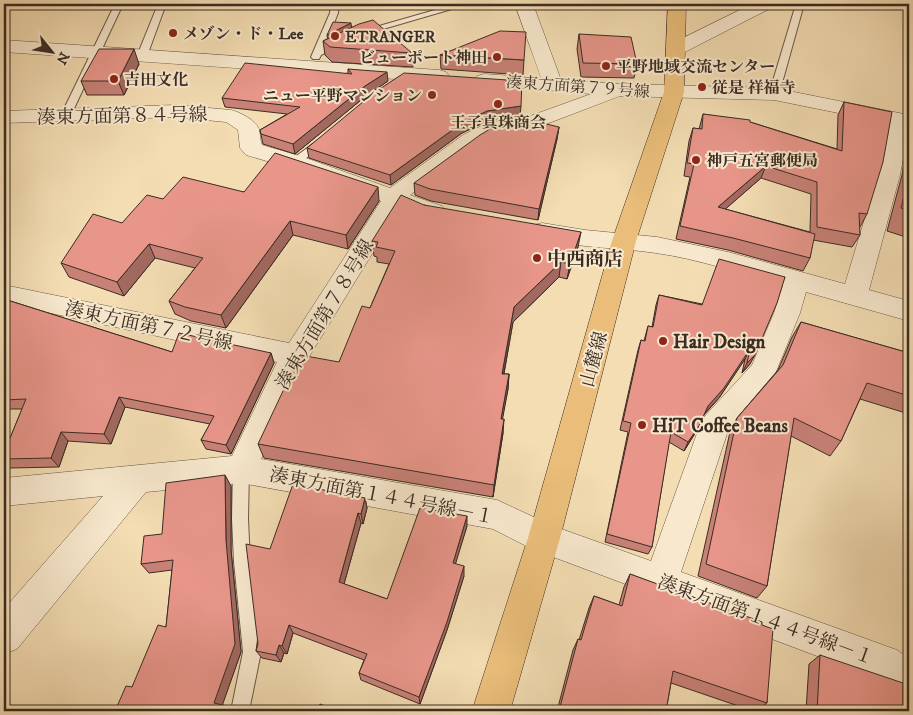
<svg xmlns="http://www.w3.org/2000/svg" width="913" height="715" font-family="'IM FELL DW Pica','Noto Serif JP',serif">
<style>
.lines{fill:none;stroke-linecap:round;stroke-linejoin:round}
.service-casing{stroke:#685848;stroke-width:2}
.minor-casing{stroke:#685848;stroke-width:1}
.primary-casing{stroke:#3a2c24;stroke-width:1}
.service{fill:#f8e9ce;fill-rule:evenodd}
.minor{fill:#f8e9ce;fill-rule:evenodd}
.primary{fill:#eabe7a;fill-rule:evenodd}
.wall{fill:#c88177;stroke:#3a2c24;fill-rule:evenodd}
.shaded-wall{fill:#a26961;stroke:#3a2c24}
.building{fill:#e8968a;stroke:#3a2c24}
.poi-dot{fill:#8f2418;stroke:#f8e9ce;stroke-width:2}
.labels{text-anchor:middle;stroke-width:4;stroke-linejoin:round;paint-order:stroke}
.far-poi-label{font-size:16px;font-weight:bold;fill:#3a2c24;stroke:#f8e9ce;text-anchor:start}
.far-street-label{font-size:16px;fill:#3a2c24;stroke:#f8e9ce}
.street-label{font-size:19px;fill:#3a2c24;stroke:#f8e9ce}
.poi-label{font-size:19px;font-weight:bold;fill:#3a2c24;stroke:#f8e9ce;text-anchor:start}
</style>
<rect width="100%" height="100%" fill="#f4ddb3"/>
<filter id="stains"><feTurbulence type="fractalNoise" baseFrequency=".004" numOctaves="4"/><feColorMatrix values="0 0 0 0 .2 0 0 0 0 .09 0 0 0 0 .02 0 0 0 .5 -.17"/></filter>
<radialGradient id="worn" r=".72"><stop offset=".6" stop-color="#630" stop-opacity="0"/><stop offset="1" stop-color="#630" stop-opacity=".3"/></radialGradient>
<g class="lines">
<g class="service-casing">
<path id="service" d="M115,4H123L71,115L66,118L62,117L61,115Z
M158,4H166L147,56L145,58H139L137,56Z
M331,4H339L338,13L325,46L341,39L346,42L321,55L319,59H313L311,57L330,13Z
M456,4H469L366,34H360L358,32Z
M796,4H804L779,94L778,96H770L769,94Z
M322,137L326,138L327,140L326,142L299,164H291L290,162L291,160Z
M241,462L246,464L249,469L248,519L250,562L261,652L249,711H231L243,652L234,562L232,519L233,469L236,464Z"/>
</g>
<g class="minor-casing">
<path id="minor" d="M515,4H533L561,80L621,84L774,88L909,115V127L900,175L869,290L909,301V321L806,292L800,313L773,379L728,431L681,572L897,650L909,659V699L896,694L873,677L532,549L493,529L241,483L146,492L17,649L4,654V609L103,496L4,506V478L232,456L277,362L4,303V285L289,343L381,201L287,167L246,155L240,148L238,130L226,122L175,117L4,123V111L175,105L231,110C240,112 255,120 259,129C260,134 260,140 262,145L303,157L390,188L463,135L487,123L530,116L591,94L477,84L474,80L477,76L484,74L541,78ZM620,96L774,100L888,123L878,175L845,284L728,252L657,237L585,230L542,223L534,225L530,231L534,237C573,248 615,247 656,253C699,259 741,274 783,285L774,313L752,365L705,416L700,425L651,561L553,526L497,500L261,459L301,370L400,208L434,220L442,218L446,212L442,206L410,195L479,145L499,133L541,126Z
M752,4H774L771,8L683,53L676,55L669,53L667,49L669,45Z
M4,40L439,70L446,72L449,76L446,80L439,82L4,52Z"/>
</g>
<g class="primary-casing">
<path id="primary" d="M668,4H686L684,92L636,241L560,538L510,711H472L528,538L612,241L664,92Z"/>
</g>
<use href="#service" class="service"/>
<use href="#minor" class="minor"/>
<use href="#primary" class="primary"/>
</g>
<path class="wall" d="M352,27L412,53L413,67L332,62L325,55L323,41Z
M579,34L637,64L634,78L581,77L577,49Z
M440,55L524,60L523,75L441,69Z
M139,64L124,95H87L81,81Z
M348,69L388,81L366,96L295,154L263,144L260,130L287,114L225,107L222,98L348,73Z
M844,102L867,214L860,227H859L860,235L852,247L813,240L810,258L803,271L728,250L676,239L690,177L684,176L689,141L693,128L699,129L703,114L750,122L837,149L838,115ZM761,178L811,194L810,232L725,209Z
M520,116L487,121L462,133L391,185L309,158L307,148Z
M559,127L557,139L538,220L431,201L415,195L414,183Z
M909,136V238L887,231L902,175Z
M244,192L379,201L348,249L293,235L226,328L191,321L175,314L169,301L195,268L155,258L124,296L69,277L61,263L122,223L163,199Z
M424,205L578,247L567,279L559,277L513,322L504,374H509L508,389L502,419L503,433L493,497L264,458L258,444L339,362L370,308L389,264L377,262V257L374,256L372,241Z
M785,277L750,364L742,373L745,359L719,398L704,415L694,435L684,451L669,442L652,547L648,554L605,542L628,432L620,430L638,350L641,340L644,341L648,326L652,327L656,305L659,295L702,304Z
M4,299L172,352L271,353L274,363L231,454L206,449L201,440L210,424L125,407L111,444L68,441L59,467L10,468L4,462V453L22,409H4Z
M801,322L909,353V414L860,399L841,441L830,456L791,436L767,586L757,598L698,576L730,432L737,418L778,370L792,337Z
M231,486V550L241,652L222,705L227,706L232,711H115L132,687L166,627L172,570L149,573L141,564L162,534Z
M365,498L367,508L363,524L361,523L344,584L387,599L467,526L455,564L464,576L447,630L420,704L361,680L359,673L364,660L293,633L287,654L284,653L281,662L262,658L256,651L270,549Z
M630,574L762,625L767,703L756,711H753L671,683L666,711H557L573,650L578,639L579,640L589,608L594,596L619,605L624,587Z
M820,655L903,711H806L809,664Z"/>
<path class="shaded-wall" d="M351,23L352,31L328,42L327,35Z
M134,49L139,64L124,95L118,81Z
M387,72L388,81L366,96L295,154L293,144L365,86Z
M521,106L520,116L487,121L462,133L391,185L390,175L462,123L487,111Z
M559,127L557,139L538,220L539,209Z
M766,166L761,178L713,220L718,207Z
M378,187L379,201L348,249L346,235Z
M290,221L293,235L226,328L221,315Z
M581,232L578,247L567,279L570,264Z
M149,244L155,258L124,296L117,282Z
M561,262L559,277L513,322L501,388L502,374L514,307Z
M750,349L745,359L719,398L703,415L708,406Z
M271,353L274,363L231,454L226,445Z
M755,355L750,364L742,373L747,363Z
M509,374L508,389L500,433L501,419Z
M119,397L125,407L111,444L104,434Z
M504,419L503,433L493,497L494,485Z
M699,426L694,435L684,451L688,442Z
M61,432L68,441L59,467L51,458Z
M225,475L231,486V550L241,652L221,709L214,703L226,540Z
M365,498L367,508L363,524L361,514Z
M358,513L361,523L342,591L339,582Z
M467,516V526L453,572V563Z
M464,566V576L447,630L420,704L419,697Z
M289,625L293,633L287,654L282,646Z
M279,645L284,653L281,662L276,655Z
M227,706L232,711H225Z"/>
<path class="building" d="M373,20L412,53L330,47L323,41L359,24Z
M333,22L351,23L327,35Z
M500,31L526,32L524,60L440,55Z
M579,34L631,37L637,64L583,63Z
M99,49H134L118,81H81Z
M245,63L352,74L348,69L387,72L365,86L293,144L261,134L260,130L300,107L222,98Z
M404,73L522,81L521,106L487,111L462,123L390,175L307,148L375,92Z
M844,102L892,112L883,162L867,214L859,213L860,235L817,227V182L766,166L718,207L815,234L810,258L733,238L680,226L694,164L687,163L693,128L702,129L703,114L750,120V122L842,151Z
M525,119L559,127L539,209L430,189L414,183L480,135L500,123Z
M275,153L378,187L346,235L290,221L221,315L185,307L169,301L203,258L149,244L117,282L61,263L93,214L122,223L147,195L163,199L183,177L244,192Z
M909,176V210L901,208Z
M401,195L424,205L581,232L570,264L561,262L514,307L502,374H509L501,419H504L494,485L258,444L300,355L339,362L362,306L370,308L395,251L376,247L378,242L372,241Z
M719,259L785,277L777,303L755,355L747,363L750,349L724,388L708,406L699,426L688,442L671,432L652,547L607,534L631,423L623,421L641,340L645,341L648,326L653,327L659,295L702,305Z
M4,299L172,352L179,333L271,353L226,445L201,440L214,416L119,397L104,434L61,432L51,458L4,459V453L26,399L4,400Z
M801,322L909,353V396L867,383L841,441L794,418L767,586L706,564L737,418L783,365Z
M225,475L226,540L235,644L214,703L227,706L225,711H115L126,686L132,687L158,625L166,627L173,560L141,564L144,536L162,534L166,483Z
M293,484L365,498L361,514L358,513L339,582L387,599L420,508L467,516L453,563L464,566L447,622L419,697L359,673L367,654L289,625L282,646L279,645L276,655L256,651L258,644L246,544L270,549Z
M630,574L762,622V625L773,629L767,703L673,671L666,711H559L578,639L581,640L594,596L622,606Z
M820,655L903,683V711H817Z
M320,704L339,711H317Z"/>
<g class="poi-dot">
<circle cx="173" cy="33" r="5"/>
<circle cx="335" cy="36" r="5"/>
<circle cx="497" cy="57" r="5"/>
<circle cx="606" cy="66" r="5"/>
<circle cx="114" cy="79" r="5"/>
<circle cx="702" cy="87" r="5"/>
<circle cx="432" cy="95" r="5"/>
<circle cx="498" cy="104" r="5"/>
<circle cx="696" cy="160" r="5"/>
<circle cx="537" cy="258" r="5"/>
<circle cx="663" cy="341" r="5"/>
<circle cx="642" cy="425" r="5"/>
</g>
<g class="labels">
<g class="far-poi-label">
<text x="183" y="39">メゾン・ド・Lee</text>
<text x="345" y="42">ETRANGER</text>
<text x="487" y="63" text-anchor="end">ビューポート神田</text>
<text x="616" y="72">平野地域交流センター</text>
<text x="124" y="85">吉田文化</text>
<text x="712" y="93">従是 祥福寺</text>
<text x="422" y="101" text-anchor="end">ニュー平野マンション</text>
<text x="498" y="128" text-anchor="middle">王子真珠商会</text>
<text x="706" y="166">神戸五宮郵便局</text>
</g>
<g class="far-street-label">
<text transform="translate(578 86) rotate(4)" y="6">湊東方面第７９号線</text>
</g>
<g class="street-label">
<text transform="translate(122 115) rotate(-1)" y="7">湊東方面第８４号線</text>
<text transform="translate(324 314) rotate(-59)" y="7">湊東方面第７８号線</text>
<text transform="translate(149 325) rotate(12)" y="7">湊東方面第７２号線</text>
<text transform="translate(593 359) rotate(-75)" y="7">山麓線</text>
<text transform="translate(382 495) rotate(11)" y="7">湊東方面第１４４号線－１</text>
<text transform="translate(766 619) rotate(20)" y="7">湊東方面第１４４号線－１</text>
</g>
<g class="poi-label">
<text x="547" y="265">中西商店</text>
<text x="673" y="348">Hair Design</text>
<text x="652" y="432">HiT Coffee Beans</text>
</g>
</g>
<rect width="913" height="715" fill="none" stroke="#f4ddb3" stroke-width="20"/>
<rect x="5" y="5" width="903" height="705" fill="none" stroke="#3a2c24" stroke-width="2.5"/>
<rect x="10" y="10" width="893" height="695" fill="none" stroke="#3a2c24"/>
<g transform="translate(52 52) rotate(120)" stroke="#f8e9ce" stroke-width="4" paint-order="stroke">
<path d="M0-4L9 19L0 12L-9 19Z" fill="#3a2c24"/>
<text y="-8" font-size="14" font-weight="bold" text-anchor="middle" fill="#3a2c24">N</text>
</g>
<rect width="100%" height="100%" filter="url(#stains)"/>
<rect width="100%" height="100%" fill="url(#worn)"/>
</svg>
